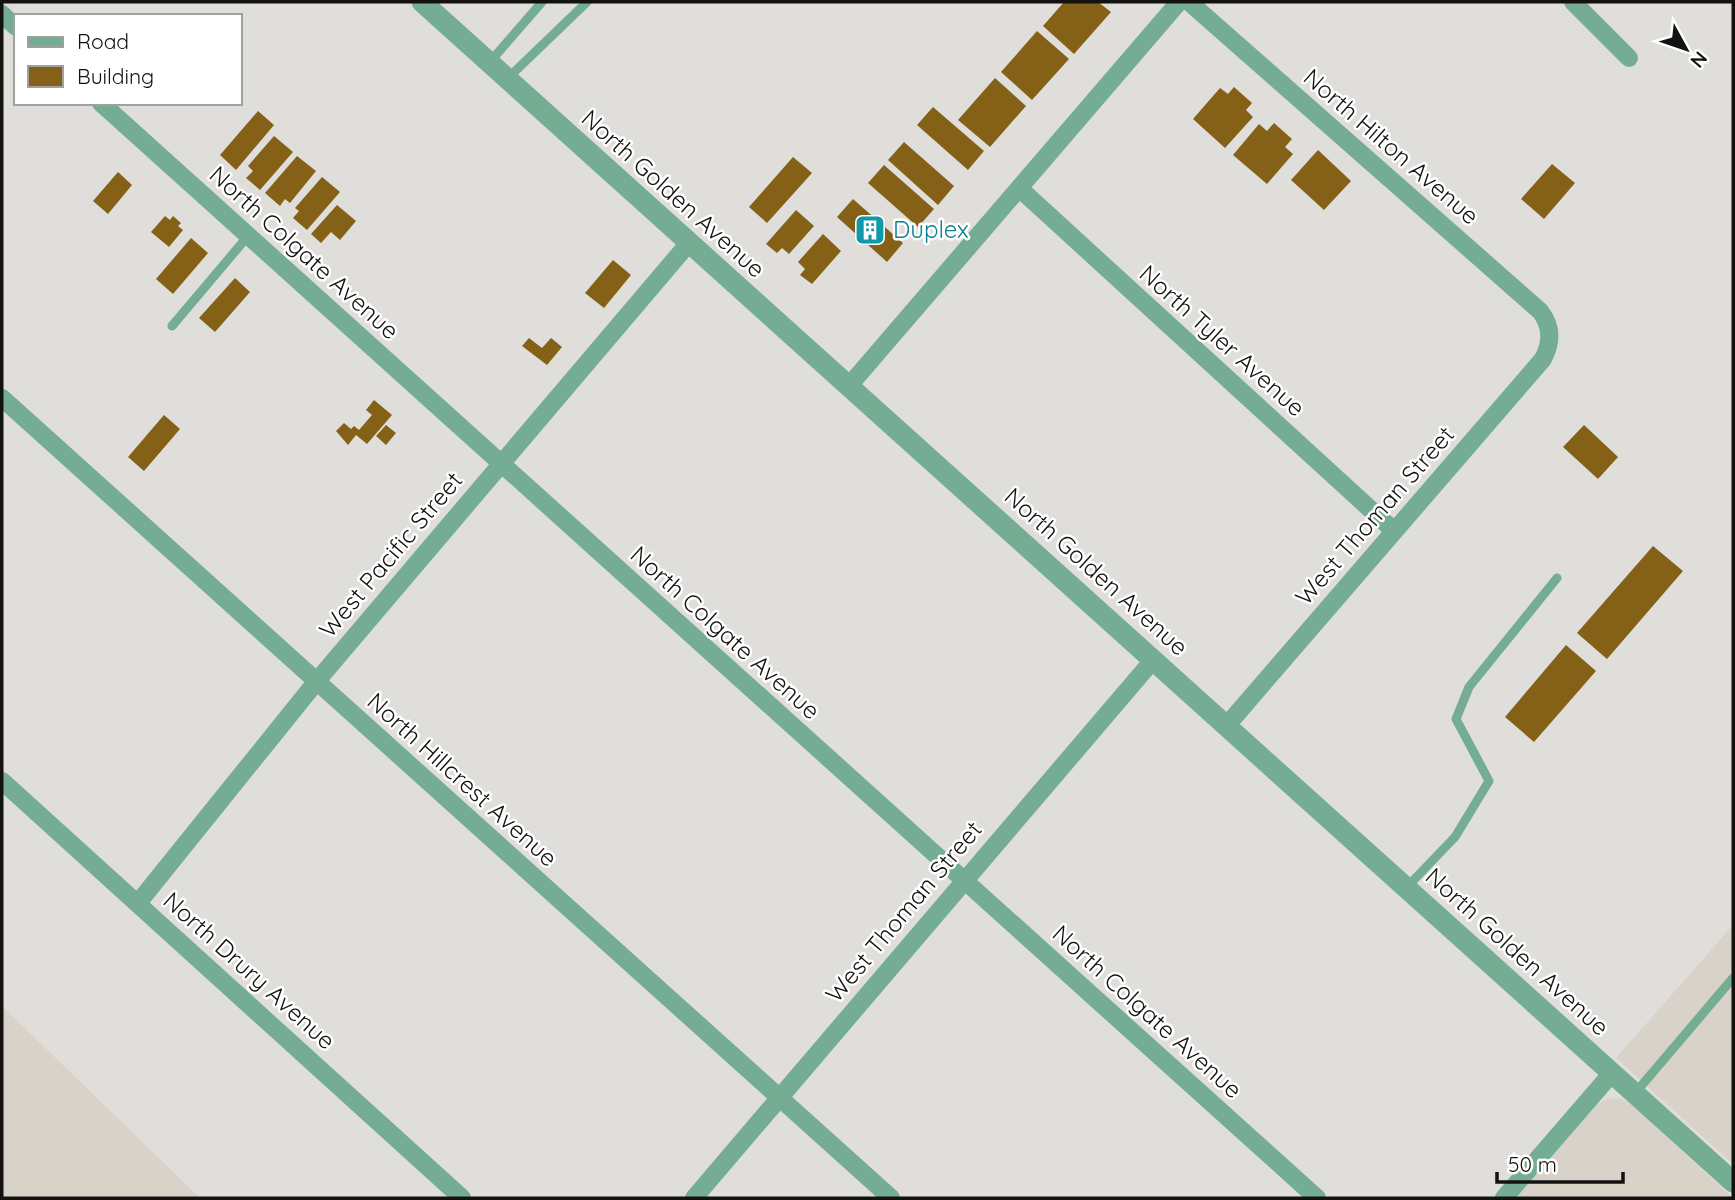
<svg xmlns="http://www.w3.org/2000/svg" width="1735" height="1200" font-family="Quicksand,sans-serif">
<style>
.built{fill:#d8d2c8}
.building{fill:#846117}
.lines{fill:none;stroke-linecap:round;stroke-linejoin:round}
.service{stroke:#74ad94;stroke-width:9}
.minor{stroke:#74ad94;stroke-width:18}
.tertiary{stroke:#74ad94;stroke-width:21}
.labels{text-anchor:middle;stroke-width:5;stroke-linejoin:round;paint-order:stroke}
.street-label{font-size:24px;fill:#131211;stroke:#fff}
.culture-label{font-size:24px;fill:#0d838f;stroke:#fff;text-anchor:start}
</style>
<rect width="100%" height="100%" fill="#e0deda"/>
<path class="built" d="M1733,925V1164L1616,1058Z
M2,1006L200,1198H2Z
M1608,1098L1623,1099L1636,1109L1733,1198H1516L1595,1106Z"/>
<path class="building" d="M1064,2H1098L1111,12L1074,54L1043,26Z
M1037,31L1069,59L1032,100L1001,72Z
M995,78L1026,106L990,147L958,120Z
M1234,87L1252,103L1246,110L1253,117L1225,148L1193,119L1220,88L1228,94Z
M933,107L984,151L968,170L917,125Z
M258,111L274,125L236,170L220,155Z
M1274,123L1292,139L1285,147L1293,154L1267,184L1233,155L1259,124L1267,131Z
M274,136L293,152L260,190L246,178L253,171L248,166Z
M904,142L954,186L938,205L888,160Z
M1318,150L1351,181L1324,210L1291,180Z
M297,156L316,171L290,203L285,199L280,206L265,193Z
M793,157L812,173L767,223L749,207Z
M1552,164L1575,183L1544,219L1521,199Z
M884,165L934,209L918,227L868,183Z
M118,172L132,185L108,214L93,201Z
M322,177L340,192L307,230L293,218L299,211L295,208Z
M853,199L903,243L887,262L837,217Z
M337,205L356,221L340,240L331,232L321,243L311,234Z
M796,210L814,226L789,254L782,248L777,253L766,244Z
M165,216L170,220L173,216L181,223L178,226L183,230L169,247L151,232Z
M823,234L841,251L812,284L800,275L805,269L798,262Z
M191,238L208,253L173,294L156,279Z
M613,260L631,275L604,308L585,293Z
M235,278L250,292L215,332L199,318Z
M529,338L542,348L551,338L562,347L547,365L522,346Z
M374,400L392,415L367,444L356,435L348,445L336,431L344,423L351,429L354,426L359,430L372,415L366,410Z
M164,415L180,429L144,471L128,457Z
M386,425L396,433L386,445L376,436Z
M1584,425L1618,457L1598,479L1563,447Z
M1653,546L1683,571L1607,659L1577,633Z
M1566,645L1596,671L1534,742L1505,717Z"/>
<g class="lines">
<path class="service" d="M489,63L542,2
M508,78L587,2
M172,326L248,236
M1407,887L1455,837L1489,781L1456,719L1469,687L1557,578
M1636,1092L1733,978"/>
<path class="minor" d="M1189,2L1540,311C1552,326 1552,342 1543,359L1228,724
M1573,2L1629,58
M2,14L16,27
M101,103L1317,1198
M1019,188L1392,529
M848,387L1179,2
M2,398L891,1198
M2,781L462,1198
M138,903L316,682L688,244
M694,1198L1154,659
M1504,1198L1612,1073"/>
<path class="tertiary" d="M422,2L1733,1182"/>
</g>
<defs>
<g id="building-square" transform="scale(1.575)"><rect x="-9" y="-9" width="18" height="18" rx="4" fill="#0f9aa8" stroke="#fff"/><path d="M-4-6H4V6H1V3H-1V6H-4ZM-2.5-4.3h1.7v1.8h-1.7ZM.8-4.3h1.7v1.8H.8ZM-2.5-1h1.7V.8h-1.7ZM.8-1h1.7V.8H.8Z" fill="#fff"/></g>
</defs>
<g fill-rule="evenodd">
<use href="#building-square" x="870" y="230"/>
</g>
<g class="labels">
<g class="street-label">
<text transform="translate(1391 147) rotate(41)" y="8">North Hilton Avenue</text>
<text transform="translate(673 194) rotate(42)" y="8">North Golden Avenue</text>
<text transform="translate(304 253) rotate(42)" y="8">North Colgate Avenue</text>
<text transform="translate(1222 341) rotate(42)" y="8">North Tyler Avenue</text>
<text transform="translate(1375 516) rotate(-49)" y="8">West Thoman Street</text>
<text transform="translate(391 555) rotate(-50)" y="8">West Pacific Street</text>
<text transform="translate(1096 572) rotate(42)" y="8">North Golden Avenue</text>
<text transform="translate(725 633) rotate(42)" y="8">North Colgate Avenue</text>
<text transform="translate(462 780) rotate(42)" y="8">North Hillcrest Avenue</text>
<text transform="translate(904 912) rotate(-50)" y="8">West Thoman Street</text>
<text transform="translate(1517 952) rotate(42)" y="8">North Golden Avenue</text>
<text transform="translate(249 971) rotate(42)" y="8">North Drury Avenue</text>
<text transform="translate(1147 1012) rotate(42)" y="8">North Colgate Avenue</text>
</g>
<g class="culture-label">
<text x="893" y="238">Duplex</text>
</g>
</g>
<rect width="1735" height="1200" fill="none" stroke="#131211" stroke-width="7"/>
<rect x="14" y="14" width="228" height="91" fill="#ffffff" stroke="#a1a0a0" stroke-width="2"/>
<rect x="28" y="37" width="35" height="10" fill="#74ad94" stroke="#a1a0a0" stroke-width="2"/>
<text x="77" y="49" font-size="21" fill="#131211">Road</text>
<rect x="28" y="66" width="35" height="21" fill="#846117" stroke="#a1a0a0" stroke-width="2"/>
<text x="77" y="84" font-size="21" fill="#131211">Building</text>
<g transform="translate(1686 49) rotate(130)" stroke="#ffffff" stroke-width="5" paint-order="stroke">
<path d="M0-5L12 26L0 18L-12 26Z" fill="#131211"/>
<text y="-10" font-size="19" font-weight="bold" text-anchor="middle" fill="#131211">N</text>
</g>
<path d="M1497 1172v10h126v-10" fill="none" stroke="#131211" stroke-width="3.5"/>
<text x="1508" y="1172" font-size="21" fill="#131211" stroke="#ffffff" stroke-width="5" paint-order="stroke">50 m</text>
</svg>
